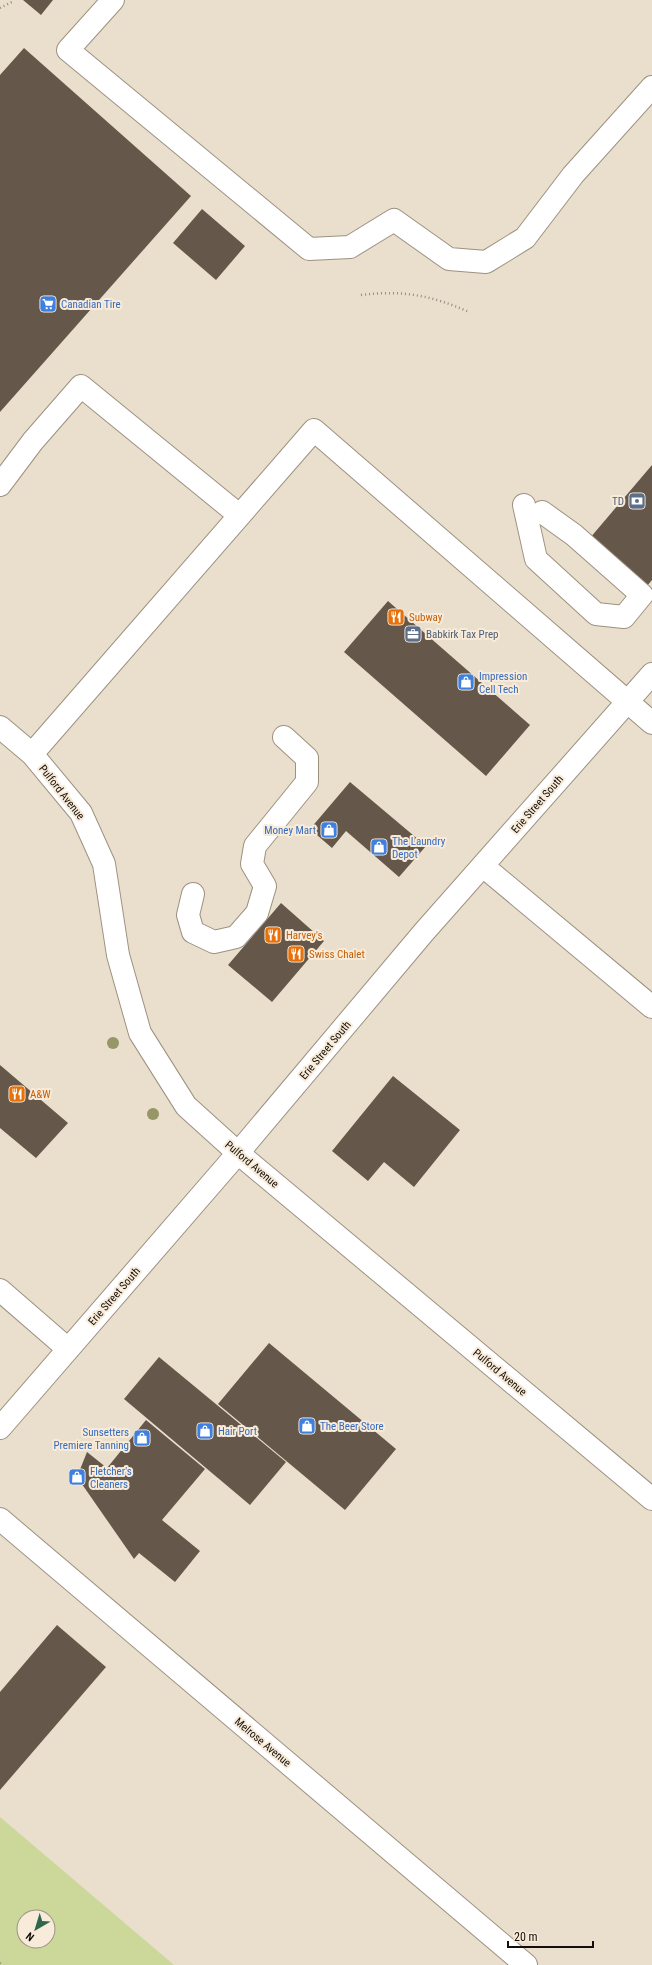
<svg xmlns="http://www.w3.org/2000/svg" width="652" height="1965" font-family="'Roboto Condensed',sans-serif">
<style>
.green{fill:#cbd89a;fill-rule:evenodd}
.building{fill:#65584a}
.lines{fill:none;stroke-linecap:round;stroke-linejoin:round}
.minor-casing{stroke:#9d9181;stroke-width:24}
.major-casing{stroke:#9d9181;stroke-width:24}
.path{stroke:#958b7f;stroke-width:2.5;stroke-dasharray:1 3;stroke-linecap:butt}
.minor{stroke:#fff;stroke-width:22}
.major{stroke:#fff;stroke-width:22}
.tree{fill:#969668}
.labels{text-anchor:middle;stroke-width:4;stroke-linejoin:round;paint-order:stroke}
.shop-label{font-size:11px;fill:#366cbe;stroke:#f8ebd9;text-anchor:start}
.service-label{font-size:11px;fill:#4e5e75;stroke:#f8ebd9;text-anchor:end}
.food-label{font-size:11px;fill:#c56008;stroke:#f8ebd9;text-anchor:start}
.street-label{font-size:11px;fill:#140f0a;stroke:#f8ebd9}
</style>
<rect width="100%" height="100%" fill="#eadecc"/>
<path class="green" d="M0,1817L174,1965H0ZM24,1917H48V1941H24Z"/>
<path class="building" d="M23,0H53L41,15Z
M24,48L191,196L0,412V75Z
M202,209L245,246L216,280L173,243Z
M652,465V580L647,586L590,538Z
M388,601L530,725L486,776L344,652Z
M350,782L426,846L399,877L346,831L332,848L310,829Z
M281,903L324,941L272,1002L228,965Z
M0,1065L68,1123L36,1158L0,1128Z
M393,1076L460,1130L414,1187L384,1162L368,1181L332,1151Z
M269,1343L396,1449L345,1510L218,1404Z
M159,1357L286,1462L250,1505L124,1399Z
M146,1420L205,1469L162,1520L200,1551L175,1582L139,1553L134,1559L77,1477L87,1452L107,1468Z
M57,1625L106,1667L0,1790V1692Z"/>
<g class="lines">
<g class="minor-casing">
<path id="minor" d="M113,0L68,50L309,249L350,247L394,220L449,259L486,262L525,238L573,175L652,87
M0,485L33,441L81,386L239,515
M524,505L536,559L596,614L624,617L642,595L574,535L542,512
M0,727L32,754L81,813L104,864L118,955L140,1033L186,1106L238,1153L652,1499
M32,754L314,430L652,723
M483,866L652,1007
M193,894L188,915L193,932L214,942L236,937L257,913L265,886L252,864L255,846L307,782V758L284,737
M0,1290L68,1349
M0,1519L526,1965"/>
</g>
<g class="major-casing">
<path id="major" d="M0,1428L238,1153L424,932L652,674"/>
</g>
<path class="path" d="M0,8L12,2
M361,295C402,290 431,295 469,312
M0,1963L3,1965"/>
<use href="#minor" class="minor"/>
<use href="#major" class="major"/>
</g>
<g class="tree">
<circle cx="113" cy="1043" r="6"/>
<circle cx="153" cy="1114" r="6"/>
</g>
<defs>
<g id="supermarket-square" transform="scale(0.9)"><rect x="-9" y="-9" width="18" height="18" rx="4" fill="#3f7fe0" stroke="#f8ebd9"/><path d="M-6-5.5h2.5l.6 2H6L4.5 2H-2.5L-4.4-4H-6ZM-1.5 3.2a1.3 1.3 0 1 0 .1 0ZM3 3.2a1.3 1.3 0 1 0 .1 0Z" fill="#fff"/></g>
<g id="bank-square" transform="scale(0.9)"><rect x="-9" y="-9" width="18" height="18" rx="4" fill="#5c6f8a" stroke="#f8ebd9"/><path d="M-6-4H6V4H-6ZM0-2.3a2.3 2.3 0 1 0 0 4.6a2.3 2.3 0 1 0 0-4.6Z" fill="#fff"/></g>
<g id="restaurant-square" transform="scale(0.9)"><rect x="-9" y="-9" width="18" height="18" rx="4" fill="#e8710a" stroke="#f8ebd9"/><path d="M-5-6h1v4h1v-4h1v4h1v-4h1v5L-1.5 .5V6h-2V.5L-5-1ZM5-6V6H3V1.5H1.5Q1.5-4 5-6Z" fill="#fff"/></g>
<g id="office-square" transform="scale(0.9)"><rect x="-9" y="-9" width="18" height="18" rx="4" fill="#5c6f8a" stroke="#f8ebd9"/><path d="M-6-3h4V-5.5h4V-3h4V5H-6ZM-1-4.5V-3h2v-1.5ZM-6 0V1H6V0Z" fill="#fff"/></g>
<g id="shop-square" transform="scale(0.9)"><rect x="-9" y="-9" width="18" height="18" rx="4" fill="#3f7fe0" stroke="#f8ebd9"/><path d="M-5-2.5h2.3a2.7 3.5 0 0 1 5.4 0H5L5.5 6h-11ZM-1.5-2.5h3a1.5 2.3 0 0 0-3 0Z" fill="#fff"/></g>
</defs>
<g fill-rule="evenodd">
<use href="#supermarket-square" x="48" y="304"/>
<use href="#bank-square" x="637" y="501"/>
<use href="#restaurant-square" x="396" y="617"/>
<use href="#office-square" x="413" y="634"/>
<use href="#shop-square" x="466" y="682"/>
<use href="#shop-square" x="329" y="830"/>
<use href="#shop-square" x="379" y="847"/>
<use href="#restaurant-square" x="273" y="935"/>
<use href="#restaurant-square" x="296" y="954"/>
<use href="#restaurant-square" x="17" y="1094"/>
<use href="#shop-square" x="307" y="1426"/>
<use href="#shop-square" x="205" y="1431"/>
<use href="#shop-square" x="142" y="1438"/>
<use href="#shop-square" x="77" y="1477"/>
</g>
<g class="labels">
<g class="shop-label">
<text x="61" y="308">Canadian Tire</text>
<text x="479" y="680">Impression<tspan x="479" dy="13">Cell Tech</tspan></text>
<text x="316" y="834" text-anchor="end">Money Mart</text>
<text x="392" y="845">The Laundry<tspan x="392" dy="13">Depot</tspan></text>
<text x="320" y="1430">The Beer Store</text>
<text x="218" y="1435">Hair Port</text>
<text x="129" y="1436" text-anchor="end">Sunsetters<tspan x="129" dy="13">Premiere Tanning</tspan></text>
<text x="90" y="1475">Fletcher's<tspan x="90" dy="13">Cleaners</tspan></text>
</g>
<g class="service-label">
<text x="624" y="505">TD</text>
<text x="426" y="638" text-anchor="start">Babkirk Tax Prep</text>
</g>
<g class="food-label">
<text x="409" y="621">Subway</text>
<text x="286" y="939">Harvey's</text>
<text x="309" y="958">Swiss Chalet</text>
<text x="30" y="1098">A&amp;W</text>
</g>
<g class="street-label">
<text transform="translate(62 792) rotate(52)" y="4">Pulford Avenue</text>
<text transform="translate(537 804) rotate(-49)" y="4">Erie Street South</text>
<text transform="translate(325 1050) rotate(-50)" y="4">Erie Street South</text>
<text transform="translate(252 1164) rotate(40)" y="4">Pulford Avenue</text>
<text transform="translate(114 1296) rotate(-49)" y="4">Erie Street South</text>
<text transform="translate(500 1372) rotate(40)" y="4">Pulford Avenue</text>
<text transform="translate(263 1742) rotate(40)" y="4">Melrose Avenue</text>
</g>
</g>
<g transform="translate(36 1929) rotate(218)"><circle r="19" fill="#f8ebd9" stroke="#9d9386"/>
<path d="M0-3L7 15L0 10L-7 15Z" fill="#30664c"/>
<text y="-6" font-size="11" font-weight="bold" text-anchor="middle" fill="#140f0a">N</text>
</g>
<path d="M508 1941v6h85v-6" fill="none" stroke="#140f0a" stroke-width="2"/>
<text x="514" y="1941" font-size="12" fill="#140f0a" stroke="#f8ebd9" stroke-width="3" paint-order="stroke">20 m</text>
</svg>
